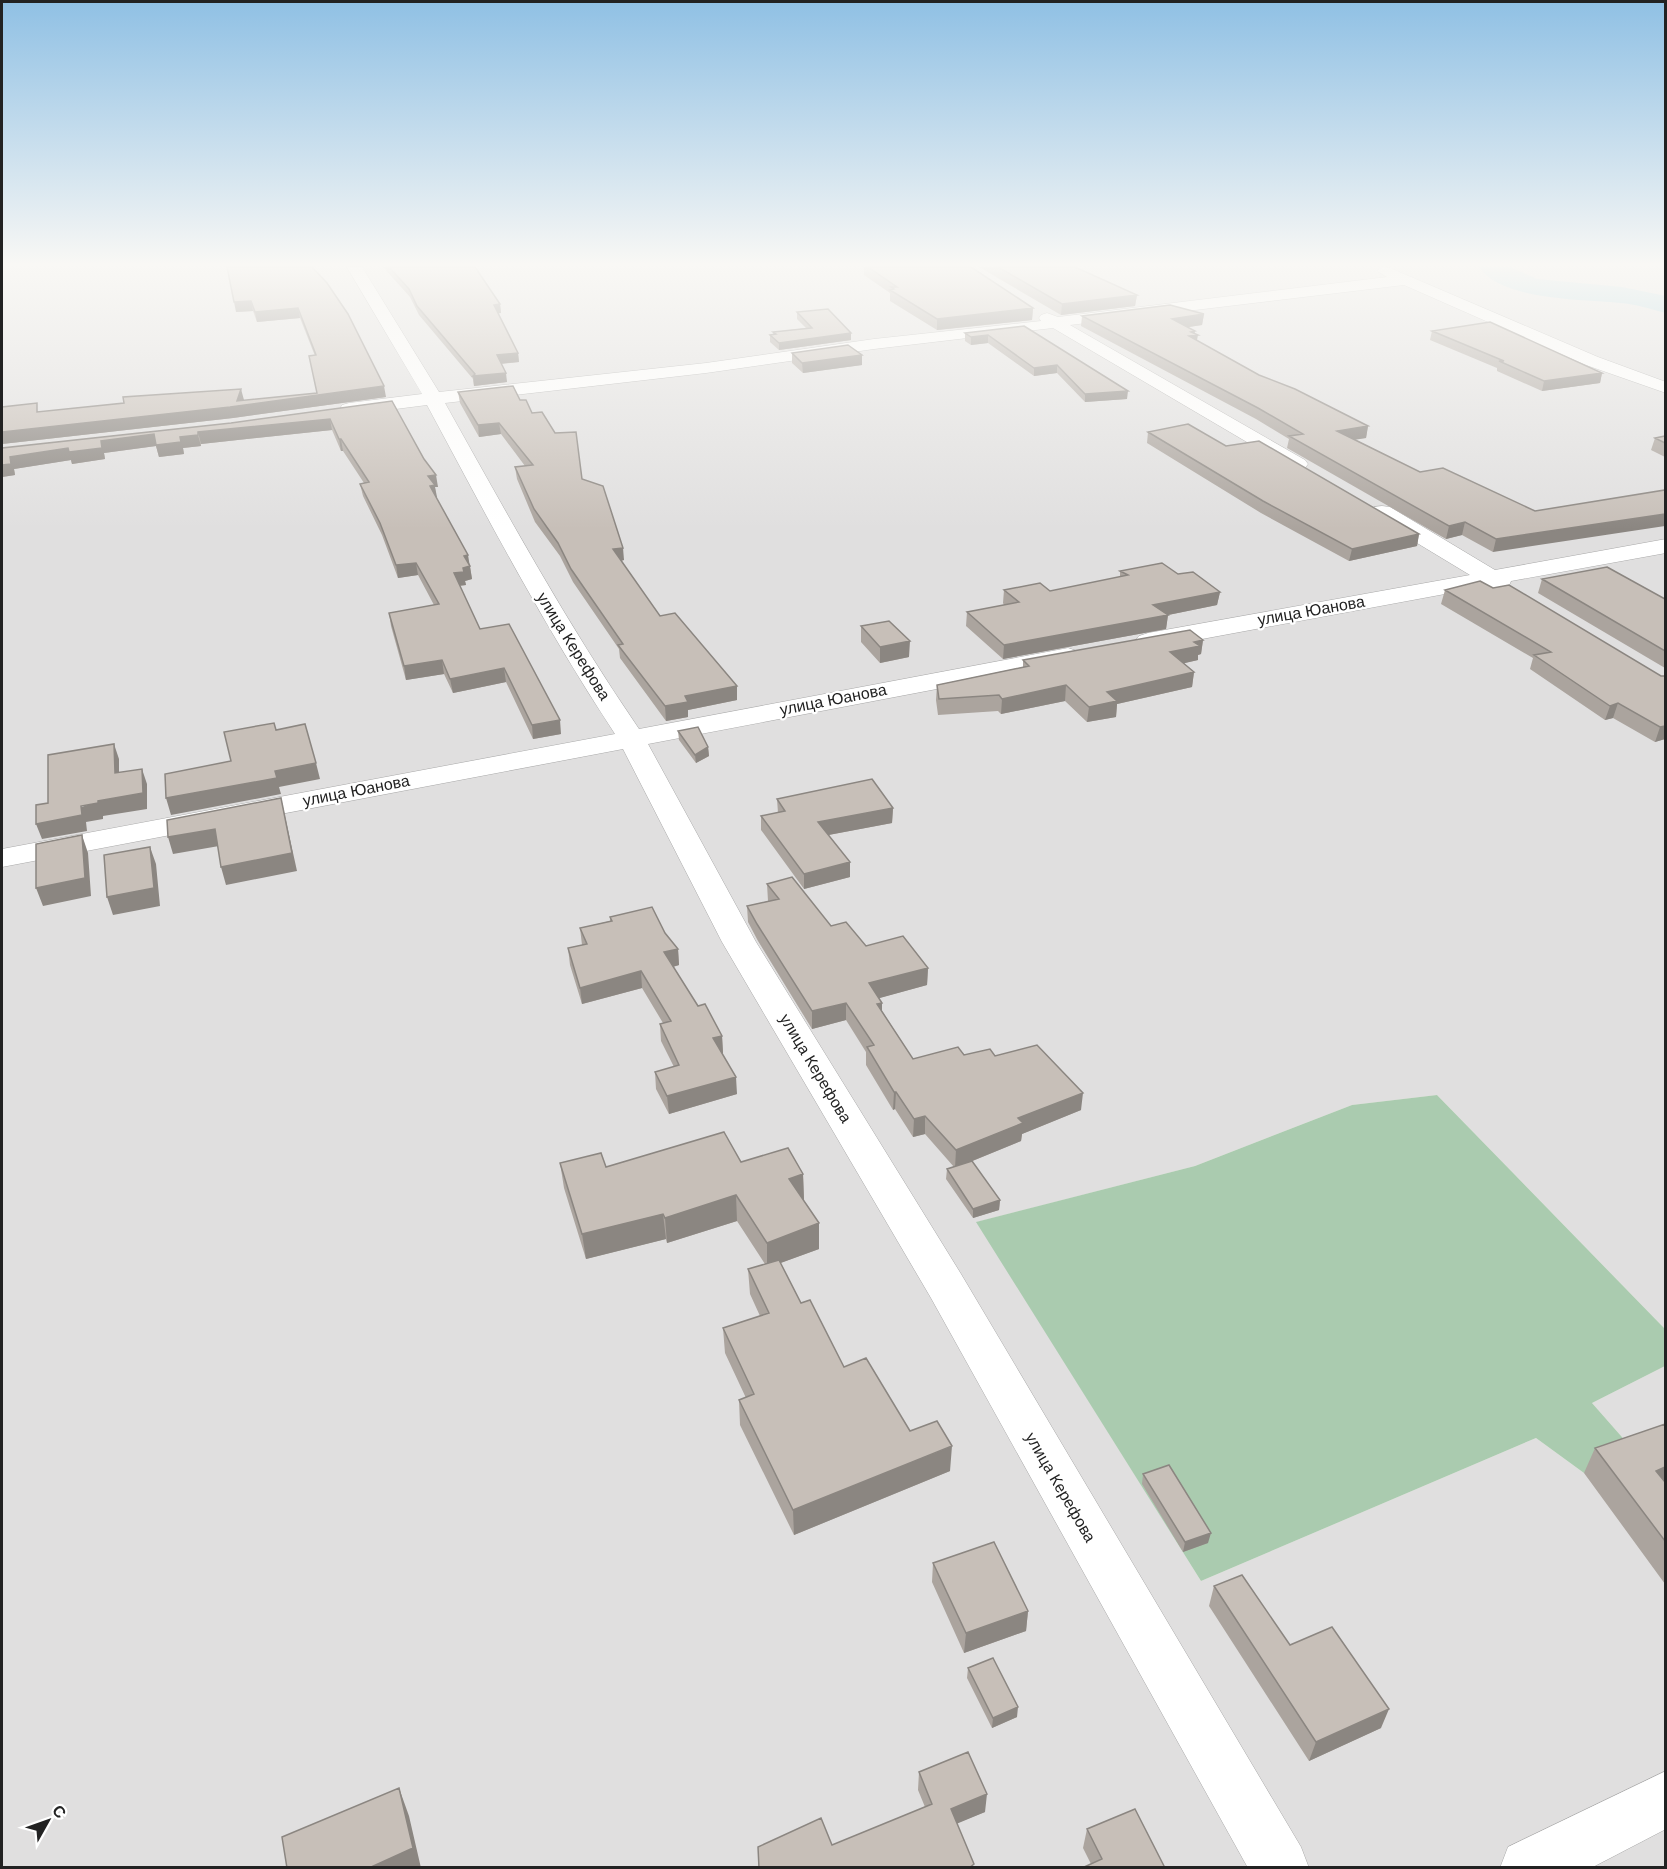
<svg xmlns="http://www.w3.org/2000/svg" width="1667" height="1869" font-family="Helvetica,sans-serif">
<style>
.residential{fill:#e0dfdf}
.cemetery{fill:#aacbaf}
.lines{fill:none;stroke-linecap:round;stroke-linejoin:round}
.river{fill:#aad3df;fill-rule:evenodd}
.minor-casing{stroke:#a9a9a9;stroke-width:1}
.minor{fill:#fff;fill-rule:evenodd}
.wall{fill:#aba49e}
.shaded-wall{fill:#8b8681}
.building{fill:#c7bfb8;stroke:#8b8681;stroke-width:1.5}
.labels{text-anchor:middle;stroke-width:4.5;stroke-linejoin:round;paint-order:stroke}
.street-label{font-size:16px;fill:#222;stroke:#fff}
</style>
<rect width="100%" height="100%" fill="#f2efe9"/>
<path class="residential" d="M2,267H1665V1329L1437,1095L1352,1105L1195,1166L977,1222L1201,1581L1536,1438L1584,1473L1636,1453L1592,1403L1665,1366V1867L2,1868Z"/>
<path class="cemetery" d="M1437,1095L1665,1329V1366L1592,1403L1636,1453L1584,1473L1536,1438L1201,1581L976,1222L1195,1166L1352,1105Z"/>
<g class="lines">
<path class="river" d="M1479,267H1510L1537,279L1622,287L1666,296V313C1650,309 1636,304 1620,303C1583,299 1502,301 1479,267Z"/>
<g class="minor-casing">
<path id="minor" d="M347,267H362L439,392L706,363L874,339L1041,321L1039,318L1041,315L1047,313L1058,317L1387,277L1377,271L1382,267L1390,268L1598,357L1666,382V393L1586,365L1404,285L1070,325L1305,460L1308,464L1305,468H1291L1053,328L874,349L706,373L445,403C507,514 567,624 639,729L1068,648L1077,651L1081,656L1077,661L1068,664L648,744L756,942L961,1274L1301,1847L1309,1868H1248L931,1298L722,942L623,749L2,867V849L615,734C545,628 487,517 427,405L349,415L342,413L340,409L342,405L349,403L422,394Z
M1382,506L1390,507L1495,570L1666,539V553L1511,581L1508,588L1500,590L1488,586L1148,649L1139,646L1135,641L1139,636L1148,633L1470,575L1374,517L1371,512L1374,507Z
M1666,1771V1829L1591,1868H1500L1508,1847Z"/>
</g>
<use href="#minor" class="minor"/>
</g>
<path class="wall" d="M312,267L386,397L233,418L2,444V407L40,412L244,400V401L317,393L315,356L300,318L257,322L253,311L236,312Z
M383,267H475L500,304L501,313H498L518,353L519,362L501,364L507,382L474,386L473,379L419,315L410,297Z
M864,267H971L1033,308L1032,320L937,330L890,301V293L864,275Z
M979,267H1075L1137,295L1135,306L1061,315Z
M797,312L851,340L779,350L770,342V335L773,334V332L806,328L797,319Z
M1204,314L1202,325L1187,327L1195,333L1197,341L1259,375L1368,426L1366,438L1354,439L1420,472L1535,511L1493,552L1462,535L1446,539L1287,448L1289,439L1256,419L1081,326L1082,316Z
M1024,326L1127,399L1085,402L1057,373L1034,376L988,343L971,345L965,341V333Z
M1432,331L1602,373L1600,383L1542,391L1497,371V368L1430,340Z
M792,353L862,355V365L803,373L792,363Z
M458,392L520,400L532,413L582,479L624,560L621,561L660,616L737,686V700L688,710V717L666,721L620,658L619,649L573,582L560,556L535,522L517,479L515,467L525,466L501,434L479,437L460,403Z
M392,401L438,487H435L436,498L470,566L472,579L465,581L466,585L459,586L480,629L561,734L533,739L506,682L453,693L444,674L406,680L391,626L389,613L434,605L418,575L398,578L382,535L363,496L360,484L364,483L343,451H341L332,430L201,444V446L183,448L184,454L159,457L156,446L104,453L105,459L72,464L71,460L14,469L15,475L2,477V448L231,423Z
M1148,432L1419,534L1417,546L1349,561L1261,513L1147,443Z
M1665,436V457L1651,450L1655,438Z
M1120,571L1178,574L1220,592L1217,605L1168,615L1166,629L1003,659L966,626L967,612L1004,605L1003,603L1004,590L1050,591L1120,577Z
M1542,579L1665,599V668L1538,593Z
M1445,590L1661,676L1665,739L1655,742L1613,718L1605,720L1530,669L1533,658L1441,604Z
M861,626L909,657L880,663L861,642Z
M1203,640L1201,654L1198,655V660L1184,663L1194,672L1192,687L1117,704L1116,717L1087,722L1065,701L1001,714L998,711L938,715L936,700L937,685L1023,667V660Z
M678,731L708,747L709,756L696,763L679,740Z
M777,799L893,808L892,823L828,835L850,877L804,889L761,830V816L778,813Z
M767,884L831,926L866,946L928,968L927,985L879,998L882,1003V1011L913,1059L964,1055L995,1056L1081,1110L1022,1134L1021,1141L970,1162L1000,1200L999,1210L973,1218L946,1179L947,1169L954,1167L925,1134L913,1137L895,1109L893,1110L866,1065V1052L846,1020L812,1029L758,941L748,922L747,906L768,901Z
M610,917L665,933L678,949L679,965L673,967L698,1006L722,1036L723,1053H722L737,1094L669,1114L656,1089L655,1072L674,1067L661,1041L660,1024L663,1023L642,988L582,1004L570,965L568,948L582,945L580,928L610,921Z
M741,1162L803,1174L804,1200H803L819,1223V1249L780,1263L801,1303L844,1367L950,1471L794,1535L740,1425L739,1400L746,1398L725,1353L723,1328L760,1316L750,1294L748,1269L765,1264L737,1221L667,1243L666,1239L586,1259L564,1188L560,1163L606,1167Z
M1665,1424V1584L1584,1473L1595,1448Z
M1143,1474L1208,1543L1183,1552L1142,1484Z
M933,1563L1028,1611L1026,1631L964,1653L932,1582Z
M1214,1586L1290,1645L1381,1728L1309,1761L1209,1606Z
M968,1668L1017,1717L992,1728L967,1678Z
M919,1772L985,1812L957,1823L832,1845L925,1807L918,1790Z
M1087,1829L1165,1868L1091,1864L1083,1848Z"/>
<path class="shaded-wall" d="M1137,295L1135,306L1061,315L1062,304Z
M251,301L253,311L236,312L234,302Z
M500,304L501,313L495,314L494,305Z
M298,308L300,318L257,322L255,312Z
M1033,308L1032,320L937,330V319Z
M1204,314L1202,325L1170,330L1172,319Z
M1195,331L1194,335H1198L1196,345L1188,347L1191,332Z
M851,333V340L779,350V343Z
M988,335V343L971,345V337Z
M518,353L519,362L498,364L497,355Z
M862,355V365L803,373L802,363Z
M1057,365V373L1034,376V368Z
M506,373L507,382L474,386L473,376Z
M1602,373L1600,383L1542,391L1544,381Z
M384,386L386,397L233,418L2,444V432L237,401L241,389L244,400L242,405Z
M1128,391L1127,399L1085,402V394Z
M330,419L332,430L201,444L198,432Z
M499,423L501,434L479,437L478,425Z
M1368,426L1366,438L1335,443L1337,431Z
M154,434L180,437L198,435L201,446L183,448L184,454L159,457L156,446L104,453L105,459L72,464L71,460L14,469L15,475L2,477V465L10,457L101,441Z
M339,439H341L343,451H341Z
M436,475L438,487H435L437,497L432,498L428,476Z
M1665,514V526L1493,552L1496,539Z
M1465,522L1462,535L1446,539L1449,526Z
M1419,534L1417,546L1349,561L1352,549Z
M623,548L624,560L614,562L613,549Z
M468,555L472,579L465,581L466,585L456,586L454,573L463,568L464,556Z
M416,563L418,575L398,578L396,565Z
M1220,592L1217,605L1168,615L1166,629L1003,659L1004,645L1153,605Z
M1203,640L1201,654L1198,655V660L1168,667L1170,652L1194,642Z
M910,641L909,657L880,663V647Z
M442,660L444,674L406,680L404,666Z
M504,668L506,682L453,693L450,679Z
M1194,672L1192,687L1117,704L1116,717L1087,722L1089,707L1107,692Z
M1066,685L1065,701L1001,714L1002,699Z
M737,686V700L688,710V717L666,721L665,706L685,696Z
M1618,703L1613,718L1605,720L1610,706Z
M560,720L561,734L533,739L532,725Z
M1665,726V739L1655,742L1660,727Z
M114,744L119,759V789L115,773Z
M708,747L709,756L696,763L695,755Z
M316,763L320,779L279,787L281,794L171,815L166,798L275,771Z
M142,769L147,784V809L103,816V819L86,822L87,831L42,839L36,824L98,801Z
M281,798L297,871L226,885L221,867Z
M893,808L892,823L818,837V822Z
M215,829L219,846L173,854L168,837Z
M82,835L88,853L91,896L43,906L36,888Z
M150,847L156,864L160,906L113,915L107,897Z
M850,862V877L804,889V874Z
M678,949L679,965L665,969L664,952Z
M928,968L927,985L869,1001V983Z
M641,971L642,988L582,1004L580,988Z
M846,1003V1020L812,1029V1011Z
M882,1003V1020L877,1004Z
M722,1036L723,1053L714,1055L713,1038Z
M736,1077L737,1094L669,1114L667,1096Z
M894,1092H896L895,1109L893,1110Z
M1083,1093L1081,1110L1022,1134L1021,1141L955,1168L956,1150L1018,1118Z
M925,1116V1134L913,1137L914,1119Z
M803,1174L804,1200L789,1204V1179Z
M736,1195L737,1221L667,1243L665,1218Z
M1000,1200L999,1210L973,1218V1209Z
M663,1214L666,1239L586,1259L582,1234Z
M819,1223V1249L767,1268V1243Z
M952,1446L950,1471L794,1535L793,1510Z
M1665,1467V1486L1656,1471Z
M1211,1533L1208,1543L1183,1552L1185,1542Z
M1028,1611L1026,1631L964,1653L966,1633Z
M1018,1707L1017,1717L992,1728L993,1718Z
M1389,1709L1381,1728L1309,1761L1316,1742Z
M399,1788L409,1816L421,1868H369Z
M987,1794L985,1812L949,1827L951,1809Z"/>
<path class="building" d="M227,267H312L327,283L348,314L384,386L230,407L2,432V407L37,403V412L124,403L123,397L241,389L237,401L317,393L309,356L316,355L298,308L255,312L251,301L234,302Z
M389,267H475L500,304L494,305L518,353L497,355L506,373L473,376L475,374L417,306L409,289Z
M868,267H971L1033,308L937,319L890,290L894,289L891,287H897Z
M998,267H1075L1137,295L1062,304Z
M1170,305L1204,314L1172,319L1195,331L1191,332L1198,335L1189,336L1259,375L1295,389L1368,426L1337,431L1420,472L1443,468L1535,511L1665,490V514L1496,539L1465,522L1449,526L1289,436L1303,434L1258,408L1082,316Z
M828,309L851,333L779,343L770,335L776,334L773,332L812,328L797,312Z
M1490,322L1602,373L1544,381L1499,361H1504L1432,331Z
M1024,326L1128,391L1085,394L1057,365L1034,368L988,335L971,337L965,333Z
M848,345L862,355L802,363L792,353Z
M513,386L520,400H526L532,413L542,412L555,433L576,432L582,479L603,486L623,548L613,549L660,616L675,613L737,686L685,696L688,702L665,706L618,645L623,644L571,569L558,543L534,509L515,467L533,465L499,423L478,425L458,392Z
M392,401L424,459L436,475L428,476L435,485L430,486L468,555L464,556L470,566L463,568L464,572L454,573L480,629L509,624L560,720L532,725L504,668L450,679L442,660L404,666L389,613L439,604L416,563L396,565L380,523L360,484L369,482L341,439H339L330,419L198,432V435L180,437L181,442L156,445L154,434L101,441L102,448L69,452L68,448L10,457L11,464L2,465V448L231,423Z
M1188,424L1226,446L1259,441L1419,534L1352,549L1263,501L1148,432Z
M1665,436V443L1655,438Z
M1162,563L1178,574L1193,572L1220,592L1153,605L1168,615L1004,645L967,612L1019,602L1004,590L1040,583L1050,591L1128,575L1120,571Z
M1607,567L1665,599V651L1542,579Z
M1480,581L1493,588L1509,585L1661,676H1665V726L1660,727L1618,703L1610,706L1534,655L1551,652L1445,590Z
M889,621L910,641L880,647L861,626Z
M1190,630L1203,640L1194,642L1200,646L1170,652L1194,672L1107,692L1117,701L1089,707L1066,685L1002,699L999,695L939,699L937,685L1029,666L1023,660Z
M274,723L276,730L305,724L316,763L275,771L277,778L166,798L165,774L231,761L224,732Z
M698,727L708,747L695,755L678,731Z
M114,744L115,773L142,769L143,793L98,801V803L81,806L82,815L36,824V805L48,803V755Z
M872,779L893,808L818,822L850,862L804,874L761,816L785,811L777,799Z
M281,798L292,853L221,867L215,829L168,837L167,820Z
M82,835L85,878L36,888V844Z
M150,847L154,888L107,897L104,855Z
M792,877L831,926L846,922L866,946L903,936L928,968L869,983L882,1003L877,1004L913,1059L958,1047L964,1055L990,1049L995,1056L1037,1045L1083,1093L1018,1118L1023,1123L956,1150L925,1116L914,1119L896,1092H894L867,1047L874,1045L846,1003L812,1011L757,924L747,906L779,899L767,884Z
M652,907L665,933L678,949L664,952L698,1006L705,1004L722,1036L713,1038L736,1077L667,1096L655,1072L679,1065L660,1024L671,1021L641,971L580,988L568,948L587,944L580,928L612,921L610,917Z
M724,1132L741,1162L788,1148L803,1174L789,1179L819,1223L767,1243L736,1195L665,1218L663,1214L582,1234L560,1163L601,1153L606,1167Z
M972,1161L1000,1200L973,1209L947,1169Z
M779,1260L801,1303L810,1300L844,1367L866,1358L910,1431L937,1421L952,1446L793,1510L739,1400L754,1394L723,1328L769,1313L748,1269Z
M1665,1424V1467L1656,1471L1665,1482V1541L1595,1448Z
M1169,1465L1211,1533L1185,1542L1143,1474Z
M994,1542L1028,1611L966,1633L933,1563Z
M1242,1575L1290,1645L1332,1627L1389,1709L1316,1742L1214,1586Z
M993,1658L1018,1707L993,1718L968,1668Z
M968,1752L987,1794L951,1809L974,1864L969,1868H759L758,1847L821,1818L832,1845L932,1804L919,1772Z
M399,1788L413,1848L369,1868H287L282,1837Z
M1135,1809L1165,1868H1082L1102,1859L1087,1829Z"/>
<linearGradient id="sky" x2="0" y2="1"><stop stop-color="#8fc0e4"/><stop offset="0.5" stop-color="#f9f8f5"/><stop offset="1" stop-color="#f9f8f5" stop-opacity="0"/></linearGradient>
<rect width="1667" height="529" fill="url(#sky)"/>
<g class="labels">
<g class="street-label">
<text transform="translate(1311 610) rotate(-10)" y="6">улица Юанова</text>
<text transform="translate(574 646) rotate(58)" y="6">улица Керефова</text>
<text transform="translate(833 699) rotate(-11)" y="6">улица Юанова</text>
<text transform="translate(356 790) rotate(-11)" y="6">улица Юанова</text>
<text transform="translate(816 1068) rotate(59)" y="6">улица Керефова</text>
<text transform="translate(1061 1487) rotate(60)" y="6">улица Керефова</text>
</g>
</g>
<rect width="1667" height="1869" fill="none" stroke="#222222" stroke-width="6"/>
<g transform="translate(48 1821) rotate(50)" stroke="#ffffff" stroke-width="4.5" paint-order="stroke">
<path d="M0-4.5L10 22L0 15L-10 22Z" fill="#222222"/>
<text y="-9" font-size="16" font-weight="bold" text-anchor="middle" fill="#222222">С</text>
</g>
</svg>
